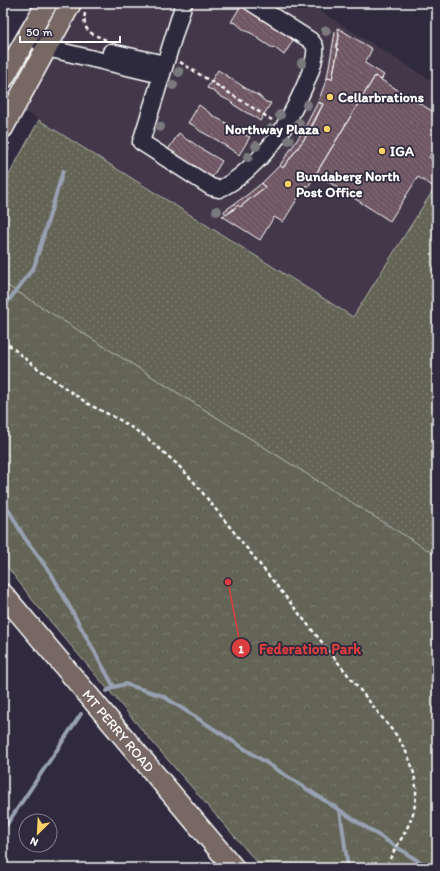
<svg xmlns="http://www.w3.org/2000/svg" width="440" height="871" font-family="Itim,sans-serif">
<style>
.built{fill:#423748}
.grass{fill:url(#grass-dots);stroke:#b1b2aa}
.park{fill:url(#park-crowns);stroke:#b1b2aa}
.lines{fill:none;stroke-linecap:round;stroke-linejoin:round}
.stream{stroke:#98a1b1;stroke-width:4}
.building{fill:url(#building-back-hatch);stroke:#fff}
.minor-casing{stroke:#fff;stroke-width:19}
.major-casing{stroke:#fff;stroke-width:23}
.path{stroke:#fff;stroke-width:2.5;stroke-dasharray:4 3;stroke-linecap:butt}
.minor{stroke:#2f2a3d;stroke-width:16}
.major{stroke:#776864;stroke-width:20}
.tree{fill:#7b797e}
.poi-dot{fill:#ffd166;stroke:#2f2a3d;stroke-width:1.5}
.labels{text-anchor:middle;stroke-width:3.5;stroke-linejoin:round;paint-order:stroke}
.poi-label{font-size:14px;font-weight:bold;fill:#fff;stroke:#2f2a3d;text-anchor:start}
.street-label{font-size:14px;fill:#fff;stroke:#2f2a3d}
.leader{fill:none;stroke:#da3e3e;stroke-width:1.5}
.callout-dot{fill:#da3e3e;stroke:#2f2a3d;stroke-width:1.5}
.mark-label{font-size:12px;text-anchor:middle;font-weight:bold;fill:#fff}
.callout-label{font-size:15px;text-anchor:middle;font-weight:bold;fill:#da3e3e;stroke:#2f2a3d;stroke-width:3.5;stroke-linejoin:round;paint-order:stroke}
</style>
<defs>
<pattern id="grass-dots" width="8" height="8" patternUnits="userSpaceOnUse"><rect width="8" height="8" fill="#636456"/><path d="M2 2h.1M6 6h.1" fill="none" stroke="#7a7b6f" stroke-width="1.8" stroke-linecap="round"/></pattern>
<pattern id="park-crowns" width="20" height="18" patternUnits="userSpaceOnUse"><rect width="20" height="18" fill="#636456"/><path d="M2 6a3 3 0 1 1 6 0M12 15a3 3 0 1 1 6 0" fill="none" stroke="#7a7b6f"/></pattern>
<pattern id="building-back-hatch" width="6" height="6" patternUnits="userSpaceOnUse"><rect width="6" height="6" fill="#6e5662"/><path d="M-1 5l2 2M0 0l6 6M5-1l2 2" fill="none" stroke="#846f7a"/></pattern>
</defs>
<rect width="100%" height="100%" fill="#2f2a3d"/>
<filter id="ink" filterUnits="userSpaceOnUse"><feTurbulence type="fractalNoise" baseFrequency=".025" numOctaves="2"/><feDisplacementMap in="SourceGraphic" scale="8" xChannelSelector="R" yChannelSelector="G"/><feConvolveMatrix kernelMatrix="1 2 1 2 8 2 1 2 1" color-interpolation-filters="sRGB"/></filter>
<g filter="url(#ink)">
<path class="built" d="M59,3H307L437,84V184L353,318L39,120L7,101Z"/>
<path class="grass" d="M39,120L353,317L437,184V556L3,283V186Z"/>
<path class="park" d="M3,283L437,556V868H262L154,744L34,602L3,561Z"/>
<g class="lines">
<path class="stream" d="M3,308L34,267L63,171
M3,500L24,537L52,575L114,687
M107,691L114,687L125,684L163,696L429,868
M340,810L348,868
M3,830L81,714"/>
</g>
<path class="building" d="M242,4L295,37L284,55L275,48L271,47L257,38L253,34L244,30L236,23L231,22Z
M338,28L372,49L365,63L384,75L381,80L375,76L308,187L306,185L283,222L274,217L260,240L222,216L231,212L238,205L240,207L265,187L262,183L280,165L283,168L305,138L323,104L318,102L327,78L332,79L338,49L336,48L339,37Z
M335,32L339,33V37L336,48L338,49L332,79L327,78Z
M218,70L253,93L258,95L266,102L271,103L260,121L252,115L247,113L234,105L230,101L220,96L212,90L207,88Z
M375,76L437,114V145L429,157L437,162V181L434,187L418,177L390,221L316,174Z
M318,102L323,104L315,121L305,138L283,168L280,165L303,131Z
M199,105L215,117L237,129L240,133L250,137L239,155L217,140L200,131L193,125L188,123Z
M179,133L187,140L192,142L200,148L222,161L211,179L167,151Z
M262,183L265,187L240,207L238,205L226,215L224,211L247,195Z"/>
<g class="lines">
<g class="minor-casing">
<path id="minor" d="M184,3L141,142L211,187L219,189C237,182 260,159 272,144C285,129 318,67 315,47C314,44 312,42 310,40L252,3
M30,35L47,48L161,75
M111,52L165,64"/>
</g>
<g class="major-casing">
<g id="major">
<path d="M3,79L47,3"/>
<path d="M3,128L71,3"/>
<path id="s1" d="M3,594L234,868"/>
</g>
</g>
<path class="path" d="M85,13C82,32 91,33 106,40
M180,62L272,120
M3,172L9,143
M3,340L33,365L75,395L90,405L120,420L146,437L177,464L194,482L396,735C416,764 424,797 406,830C400,843 390,854 387,868"/>
<use href="#minor" class="minor"/>
<use href="#major" class="major"/>
</g>
<g class="tree">
<circle cx="326" cy="31" r="5"/>
<circle cx="302" cy="63" r="5"/>
<circle cx="179" cy="72" r="5"/>
<circle cx="173" cy="85" r="5"/>
<circle cx="307" cy="105" r="5"/>
<circle cx="280" cy="115" r="5"/>
<circle cx="299" cy="123" r="5"/>
<circle cx="160" cy="127" r="5"/>
<circle cx="271" cy="129" r="5"/>
<circle cx="289" cy="140" r="5"/>
<circle cx="256" cy="146" r="5"/>
<circle cx="248" cy="157" r="5"/>
<circle cx="217" cy="211" r="5"/>
</g>
</g>
<g class="poi-dot">
<circle cx="330" cy="97" r="4"/>
<circle cx="327" cy="129" r="4"/>
<circle cx="382" cy="151" r="4"/>
<circle cx="288" cy="184" r="4"/>
</g>
<g class="labels">
<g class="poi-label">
<text x="338" y="102">Cellarbrations</text>
<text x="319" y="134" text-anchor="end">Northway Plaza</text>
<text x="390" y="156">IGA</text>
<text x="296" y="181">Bundaberg North<tspan x="296" dy="16">Post Office</tspan></text>
</g>
<g class="street-label">
<text dy="5" stroke="none"><textPath href="#s1" startOffset="179">MT PERRY ROAD</textPath></text>
</g>
</g>
<path class="leader" d="M228 582L241 648"/>
<g class="callout-dot">
<circle cx="228" cy="582" r="4"/>
<circle cx="241" cy="648" r="10"/>
</g>
<g class="mark-label">
<text x="241" y="653">1</text>
</g>
<g class="callout-label">
<text x="310" y="654">Federation Park</text>
</g>
<rect width="440" height="871" fill="none" stroke="#2f2a3d" stroke-width="16"/>
<rect x="8" y="8" width="424" height="855" fill="none" stroke="#fff" stroke-width="1.5" filter="url(#ink)"/>
<g transform="translate(38 833) rotate(204)"><circle r="19" fill="#2f2a3d" stroke="#827f8b"/>
<path d="M0-3L7 15L0 10L-7 15Z" fill="#ffd166"/>
<text y="-6" font-size="11" font-weight="bold" text-anchor="middle" fill="#ffffff">N</text>
</g>
<path d="M20 36v6h100v-6" fill="none" stroke="#ffffff" stroke-width="2"/>
<text x="26" y="36" font-size="12" fill="#ffffff" stroke="#2f2a3d" stroke-width="3" paint-order="stroke">50 m</text>
</svg>
